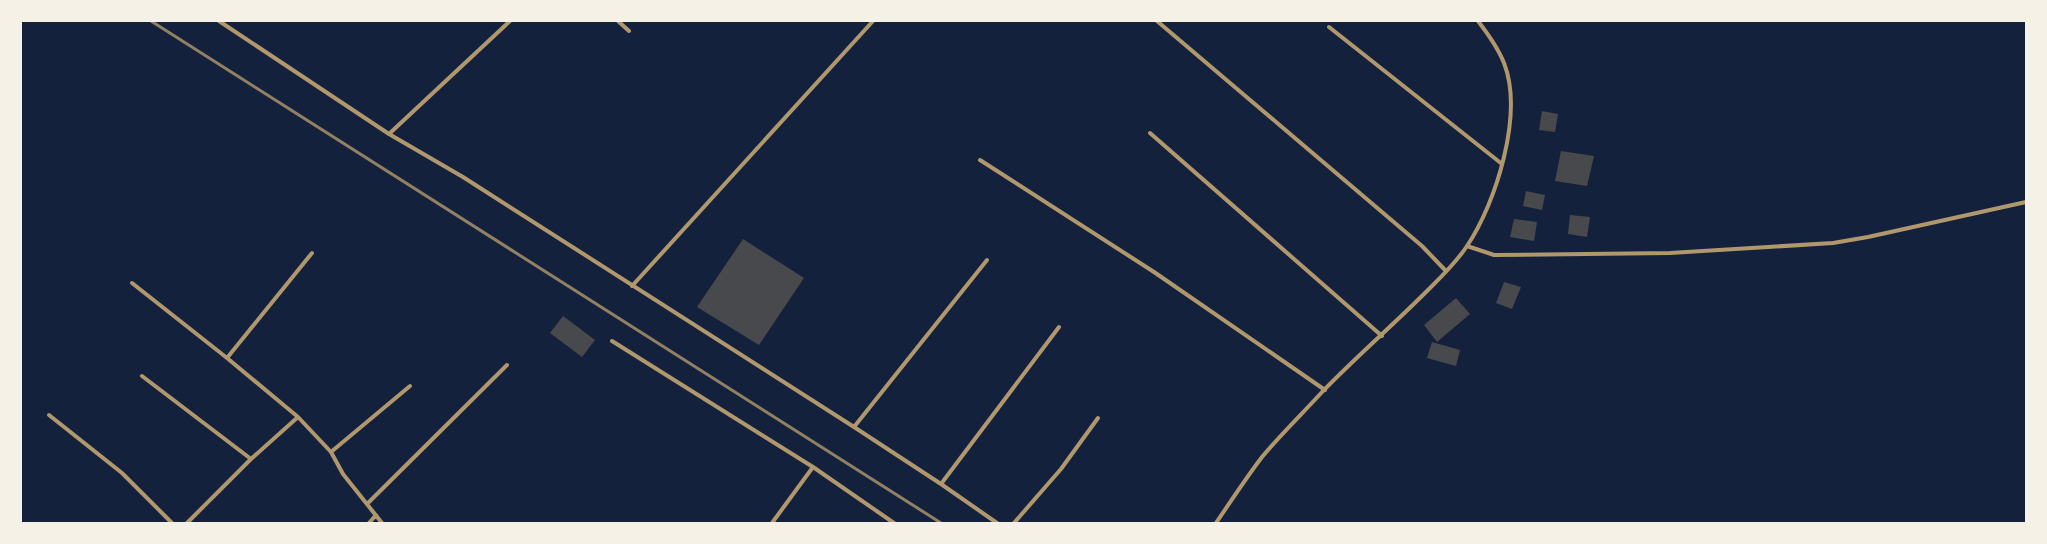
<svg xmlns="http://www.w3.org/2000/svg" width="2047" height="544" font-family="'DejaVu Sans',sans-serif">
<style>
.building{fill:#48494c}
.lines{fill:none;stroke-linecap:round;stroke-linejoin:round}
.minor{stroke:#b1986c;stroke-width:4}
.rail{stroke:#918062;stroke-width:3}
</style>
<rect width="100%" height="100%" fill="#14213d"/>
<path class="building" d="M1542,111L1558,114L1555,132L1539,130Z
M1561,151L1594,156L1587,186L1555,181Z
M1526,191L1545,195L1542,210L1523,206Z
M1570,215L1590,217L1587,237L1568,234Z
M1514,219L1537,222L1534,241L1510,237Z
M743,239L804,278L759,345L697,307Z
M1504,282L1521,287L1512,309L1496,303Z
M1456,298L1470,314L1437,342L1424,325Z
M563,316L595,340L582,357L550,333Z
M1432,342L1460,350L1456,366L1427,358Z"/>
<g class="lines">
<path class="minor" d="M219,21L389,134L463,177L854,427L941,484L997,523
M618,21L629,31
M1157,21L1422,246L1446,271
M1329,27L1502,164
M1150,133L1382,336
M389,134L510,21
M980,160L1154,272L1325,390
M1467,246L1494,255L1670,253L1833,243L1868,237L2026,202
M132,283L227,358L298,417L331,452L343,474L382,523
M632,286L873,21
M612,341L813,467L894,523
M227,358L312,253
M142,376L251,459
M49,415L122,473L172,523
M854,427L987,260
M331,452L410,386
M941,484L1059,327
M367,504L507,365
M187,523L251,459L298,417
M369,523L376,515
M772,523L813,467
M1014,523L1061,469L1098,418
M1216,523C1231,501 1246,478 1262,457C1281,434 1303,413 1323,391C1356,357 1392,326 1426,292C1440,278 1456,263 1467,246C1496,203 1524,114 1504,63C1498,48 1488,34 1478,21"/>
<path class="rail" d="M151,21L941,523"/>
</g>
<rect width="2047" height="544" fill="none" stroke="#f6f1e7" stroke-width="44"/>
</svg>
